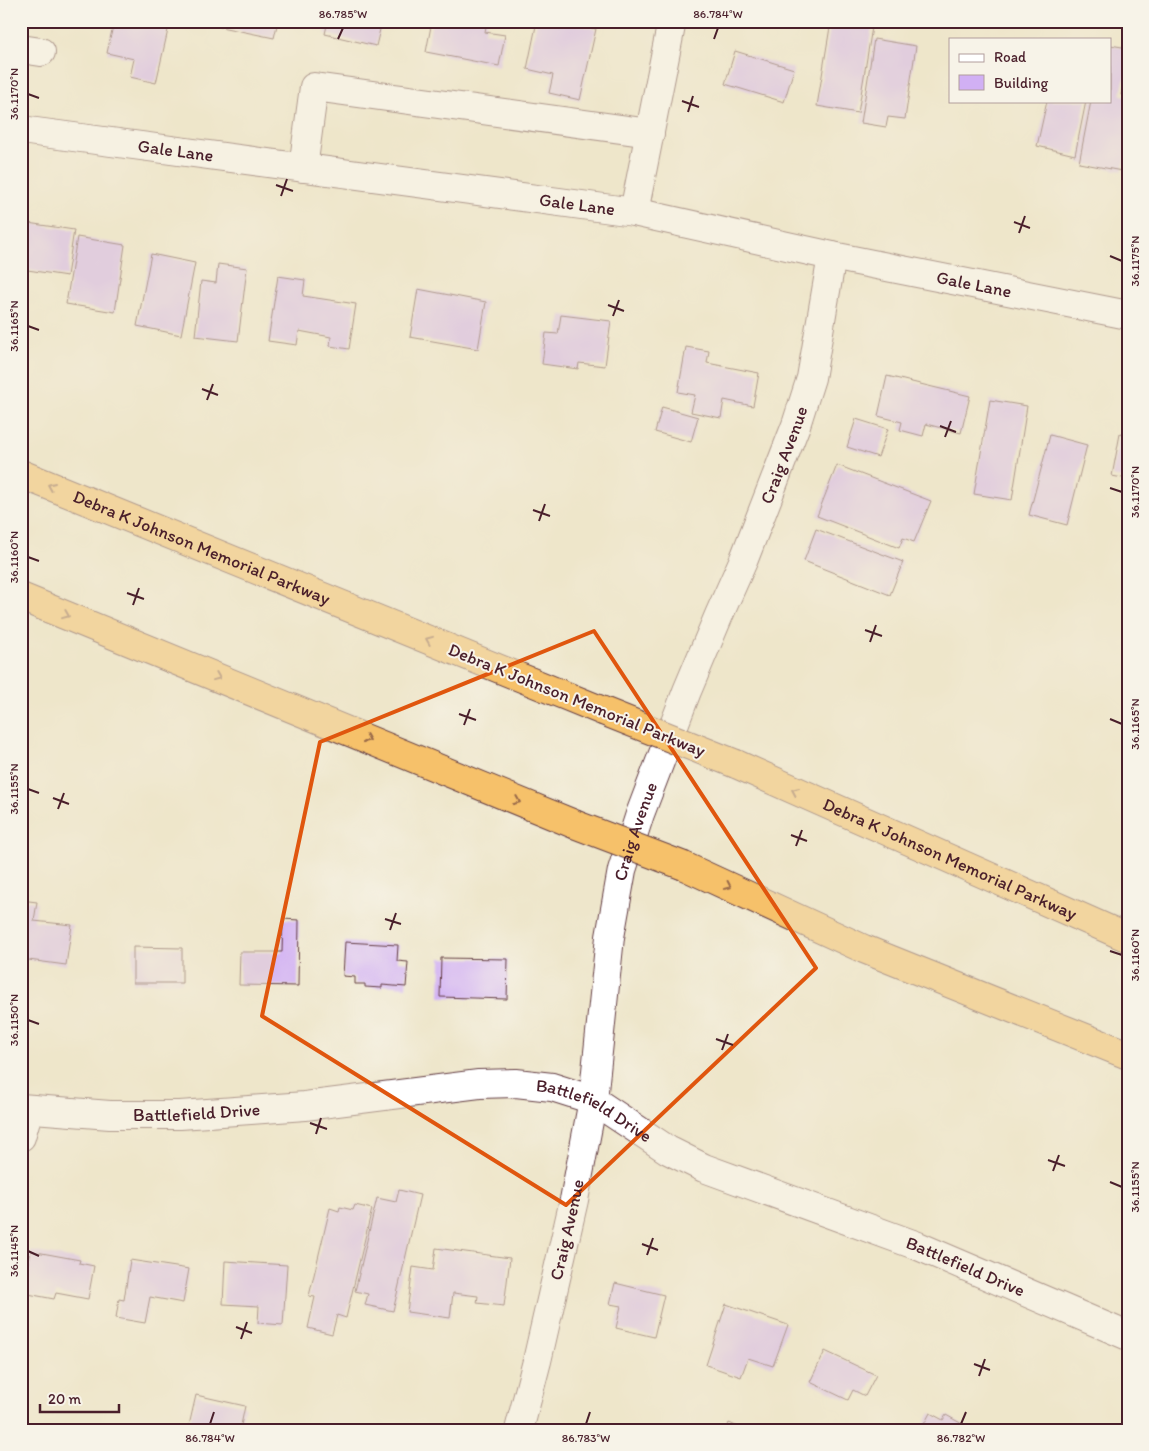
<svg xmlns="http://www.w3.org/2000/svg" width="1149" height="1451" font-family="Itim,sans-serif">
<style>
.building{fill:#d1b0f4}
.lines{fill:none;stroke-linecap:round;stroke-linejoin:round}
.minor-casing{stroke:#633d43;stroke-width:30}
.highway-casing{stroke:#633d43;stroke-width:30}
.minor{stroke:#fff;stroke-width:28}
.highway{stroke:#f6c16b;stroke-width:28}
.highway-bridge-casing{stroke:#633d43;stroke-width:30;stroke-linecap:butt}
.highway-bridge{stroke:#f6c16b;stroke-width:28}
.oneway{stroke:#976848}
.marked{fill:none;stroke:#e0560e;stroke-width:4;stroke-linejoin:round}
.ticks{fill:none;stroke:#4a1f2b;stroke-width:2}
.labels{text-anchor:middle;stroke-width:4;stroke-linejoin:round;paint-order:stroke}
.street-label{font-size:18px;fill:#4a1f2b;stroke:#f7f3e8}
.neatline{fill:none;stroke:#4a1f2b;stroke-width:2}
.ticks-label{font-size:12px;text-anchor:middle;fill:#4a1f2b}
</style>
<rect width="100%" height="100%" fill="#f7f3e8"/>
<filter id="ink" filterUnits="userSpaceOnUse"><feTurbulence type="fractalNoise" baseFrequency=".02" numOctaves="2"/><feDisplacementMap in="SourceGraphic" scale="10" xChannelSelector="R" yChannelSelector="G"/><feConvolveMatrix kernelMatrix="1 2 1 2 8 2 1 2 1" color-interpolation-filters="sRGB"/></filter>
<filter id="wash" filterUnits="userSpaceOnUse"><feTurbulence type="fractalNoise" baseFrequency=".0096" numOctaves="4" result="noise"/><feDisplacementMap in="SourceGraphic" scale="20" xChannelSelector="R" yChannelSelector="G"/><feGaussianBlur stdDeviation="1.12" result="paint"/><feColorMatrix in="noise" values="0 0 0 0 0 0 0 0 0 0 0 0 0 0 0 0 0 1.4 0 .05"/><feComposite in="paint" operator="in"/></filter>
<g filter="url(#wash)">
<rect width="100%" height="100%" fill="#eee6cb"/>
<g id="blocks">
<path class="building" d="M114,21H170L156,83L130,77L134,59L107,53Z
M217,21H278L274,38L216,26Z
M328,21H382L376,46L325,34Z
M432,21H487L485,32L505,35L499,66L426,52Z
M537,21H562L596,29L580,100L549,93L553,75L527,69Z
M831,21H873L858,113L817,106Z
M874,39L916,46L905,119L888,117L886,127L861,123Z
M1110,45L1128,48V59L1121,95L1128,96V141L1122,171L1079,163L1091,101H1110Z
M735,51L794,69L784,102L725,84Z
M1047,101H1086L1075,155L1037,146Z
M21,222L74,230L67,276L21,269Z
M77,237L125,245L115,312L66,304Z
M151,254L195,263L181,335L137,326Z
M218,264L247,268L238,341L195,336L201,281L216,283Z
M278,276L305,280L303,296L356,304L349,349L330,346L331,337L299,331L297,345L268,341Z
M418,289L486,302L478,349L410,337Z
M561,315L611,321L605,366L579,363L578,369L542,364L546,333L558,334Z
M686,347L709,351L707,363L759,373L753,406L724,400L721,418L691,412L695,395L678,392Z
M887,376L970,396L961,433L926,424L923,436L900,430L902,422L878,416Z
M990,400L1027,406L1012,500L974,494Z
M662,407L698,417L691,442L655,432Z
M856,419L888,429L878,457L847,447Z
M1120,434L1128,436V479L1112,476Z
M1050,435L1087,445L1067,525L1029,515Z
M837,465L931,501L914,542L903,538L899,548L817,516Z
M816,529L903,562L890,595L804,561Z
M21,900L37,902L34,921L72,925L66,965L21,959Z
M283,919L299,920L298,986L239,985L240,952H282Z
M345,942L398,945L397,961L408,962L406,987L382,985V988L365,987V984H355V977L343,976Z
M133,947L182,948V983H133Z
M441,958L508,959L507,999L440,997Z
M399,1190L420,1195L393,1311L365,1305L368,1294L355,1291L377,1198L396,1202Z
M355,1205L372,1209L346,1318L337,1315L332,1334L308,1328L315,1297L309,1296L330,1208L339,1211L340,1207L353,1210Z
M436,1248L510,1258L504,1306L477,1303L478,1296L453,1293L450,1318L407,1312L413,1267L433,1270Z
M31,1251L80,1260L79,1263L94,1266L88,1299L56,1293L54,1299L23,1293Z
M130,1260L189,1269L183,1303L150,1297L145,1323L116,1318L119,1299L124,1300Z
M225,1261L287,1265L283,1325L258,1323L259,1306L223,1304Z
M615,1283L664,1295L654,1337L616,1328L621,1306L610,1304Z
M726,1304L788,1325L773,1366L748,1358L741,1377L706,1365Z
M825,1351L876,1375L865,1396L853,1390L848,1400L810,1382Z
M196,1395L245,1406L240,1430H188Z
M930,1413L943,1420L946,1415L973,1430H921Z
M729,1423L745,1430H726Z"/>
</g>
</g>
<g filter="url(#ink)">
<use href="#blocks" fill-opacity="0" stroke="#633d43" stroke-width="1"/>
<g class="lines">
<g class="minor-casing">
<g id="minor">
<path d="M21,49L41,52"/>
<path id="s1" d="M21,130L634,212L832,256L1128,315"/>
<path d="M303,168L314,87L650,133"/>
<path d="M634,212L672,21"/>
<path id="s2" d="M21,1108L110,1115H180L305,1106L479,1084L516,1083L552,1087L593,1100L668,1150L704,1168L918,1246L1128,1336"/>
<path d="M21,1137L29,1109"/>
<path id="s3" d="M519,1430L537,1361L574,1200L593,1100L610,937L622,870L640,814L687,691L719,615L744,559L796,425L811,378L832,256"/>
</g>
</g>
<g class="highway-casing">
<g id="highway">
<path id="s4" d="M21,474L603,711"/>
<path d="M21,597L574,824"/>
<path id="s5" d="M736,764L1128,938"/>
<path d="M684,866L864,949L1128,1055"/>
</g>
</g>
<use href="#minor" class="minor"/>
<use href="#highway" class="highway"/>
<g class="highway-bridge-casing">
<path id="highway-bridge" d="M603,711L736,764
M574,824L684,866"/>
</g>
<use href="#highway-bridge" class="highway-bridge"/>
</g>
<defs><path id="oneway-chevron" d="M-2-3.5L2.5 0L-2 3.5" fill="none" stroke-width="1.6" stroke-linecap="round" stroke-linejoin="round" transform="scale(1.25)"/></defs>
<g class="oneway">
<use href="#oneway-chevron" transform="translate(51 486) rotate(-157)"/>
<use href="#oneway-chevron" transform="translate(66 615) rotate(22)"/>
<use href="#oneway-chevron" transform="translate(429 640) rotate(-158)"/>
<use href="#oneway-chevron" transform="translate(217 677) rotate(22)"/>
<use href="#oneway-chevron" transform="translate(367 739) rotate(22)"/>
<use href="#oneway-chevron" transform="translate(795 791) rotate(-156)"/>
<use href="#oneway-chevron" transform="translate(517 801) rotate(22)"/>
<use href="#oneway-chevron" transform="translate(728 886) rotate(25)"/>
</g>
</g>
<path d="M0 0H1149V1451H0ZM594,631L816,968L566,1205L262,1016L320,742Z" fill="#eee6cb" fill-opacity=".55" fill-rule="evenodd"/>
<path class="marked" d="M594,631L816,968L566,1205L262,1016L320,742Z"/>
<path class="ticks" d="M338,39L343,28M714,39L718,28M28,94L39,98M682,101L699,107M688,112L693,96M276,185L293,191M281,196L287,179M1014,222L1030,228M1019,233L1025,216M1110,256L1122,261M608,305L624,311M613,316L619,300M28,326L39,330M202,389L218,395M207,400L213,384M940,426L956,432M945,437L951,421M1110,488L1122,492M533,510L550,516M539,521L545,504M28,557L39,561M127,593L144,599M133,605L139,588M865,630L882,636M870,642L876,625M459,714L476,720M1110,719L1122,724M464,725L470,709M28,789L39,793M53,798L69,804M58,809L64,793M791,835L807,841M796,846L802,830M385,919L401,924M390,930L396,913M1110,951L1122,955M28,1020L39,1024M716,1039L733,1045M722,1050L728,1034M310,1123L327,1129M316,1134L321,1118M1048,1160L1065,1166M1053,1171L1059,1155M1110,1182L1122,1187M642,1244L658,1250M28,1251L39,1256M647,1255L653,1238M236,1327L252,1333M241,1339L247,1322M974,1364L990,1370M979,1376L985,1359M210,1424L214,1412M586,1424L590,1412M961,1424L966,1412"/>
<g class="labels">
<g class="street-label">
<text dy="6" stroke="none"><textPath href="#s1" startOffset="156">Gale Lane</textPath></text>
<text dy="6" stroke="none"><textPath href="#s1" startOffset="561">Gale Lane</textPath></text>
<text dy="6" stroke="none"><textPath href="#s1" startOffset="966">Gale Lane</textPath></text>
<text dy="6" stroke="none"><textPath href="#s3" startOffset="1016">Craig Avenue</textPath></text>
<text dy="6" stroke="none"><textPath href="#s4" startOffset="195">Debra K Johnson Memorial Parkway</textPath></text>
<text transform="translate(577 700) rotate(22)" y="6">Debra K Johnson Memorial Parkway</text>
<text dy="6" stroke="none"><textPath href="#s3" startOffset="611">Craig Avenue</textPath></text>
<text dy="6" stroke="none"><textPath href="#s5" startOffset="234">Debra K Johnson Memorial Parkway</textPath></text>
<text dy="6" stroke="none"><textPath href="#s2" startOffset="176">Battlefield Drive</textPath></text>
<text dy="6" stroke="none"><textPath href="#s2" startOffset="581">Battlefield Drive</textPath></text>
<text dy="6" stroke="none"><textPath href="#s3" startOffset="206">Craig Avenue</textPath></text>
<text dy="6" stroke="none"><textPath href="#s2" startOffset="986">Battlefield Drive</textPath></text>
</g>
</g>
<rect width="1149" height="1451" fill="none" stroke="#f7f3e8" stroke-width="55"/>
<rect x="949" y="38" width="162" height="65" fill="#f7f3e8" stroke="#b29e9c"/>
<rect x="959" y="54" width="25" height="8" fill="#ffffff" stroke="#b29e9c"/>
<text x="994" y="62" font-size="15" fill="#4a1f2b">Road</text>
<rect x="959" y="75" width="25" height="15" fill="#d1b0f4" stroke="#b29e9c"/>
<text x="994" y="88" font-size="15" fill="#4a1f2b">Building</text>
<path d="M40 1404v8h79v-8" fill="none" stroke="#4a1f2b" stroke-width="2.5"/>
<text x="48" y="1404" font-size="15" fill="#4a1f2b" stroke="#f7f3e8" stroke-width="4" paint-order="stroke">20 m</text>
<rect x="28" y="28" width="1094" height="1396" class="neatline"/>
<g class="ticks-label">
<text x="343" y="18">86.785°W</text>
<text x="718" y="18">86.784°W</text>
<text transform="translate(14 94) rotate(-90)" y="4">36.1170°N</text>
<text transform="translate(1135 261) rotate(-90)" y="4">36.1175°N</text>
<text transform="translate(14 326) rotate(-90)" y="4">36.1165°N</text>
<text transform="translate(1135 492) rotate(-90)" y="4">36.1170°N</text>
<text transform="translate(14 557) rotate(-90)" y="4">36.1160°N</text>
<text transform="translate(1135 724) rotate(-90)" y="4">36.1165°N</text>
<text transform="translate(14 789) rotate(-90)" y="4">36.1155°N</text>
<text transform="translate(1135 955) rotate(-90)" y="4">36.1160°N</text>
<text transform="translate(14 1020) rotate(-90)" y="4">36.1150°N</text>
<text transform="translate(1135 1187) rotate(-90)" y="4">36.1155°N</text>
<text transform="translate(14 1251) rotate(-90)" y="4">36.1145°N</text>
<text x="210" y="1442">86.784°W</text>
<text x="586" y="1442">86.783°W</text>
<text x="961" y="1442">86.782°W</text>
</g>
</svg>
